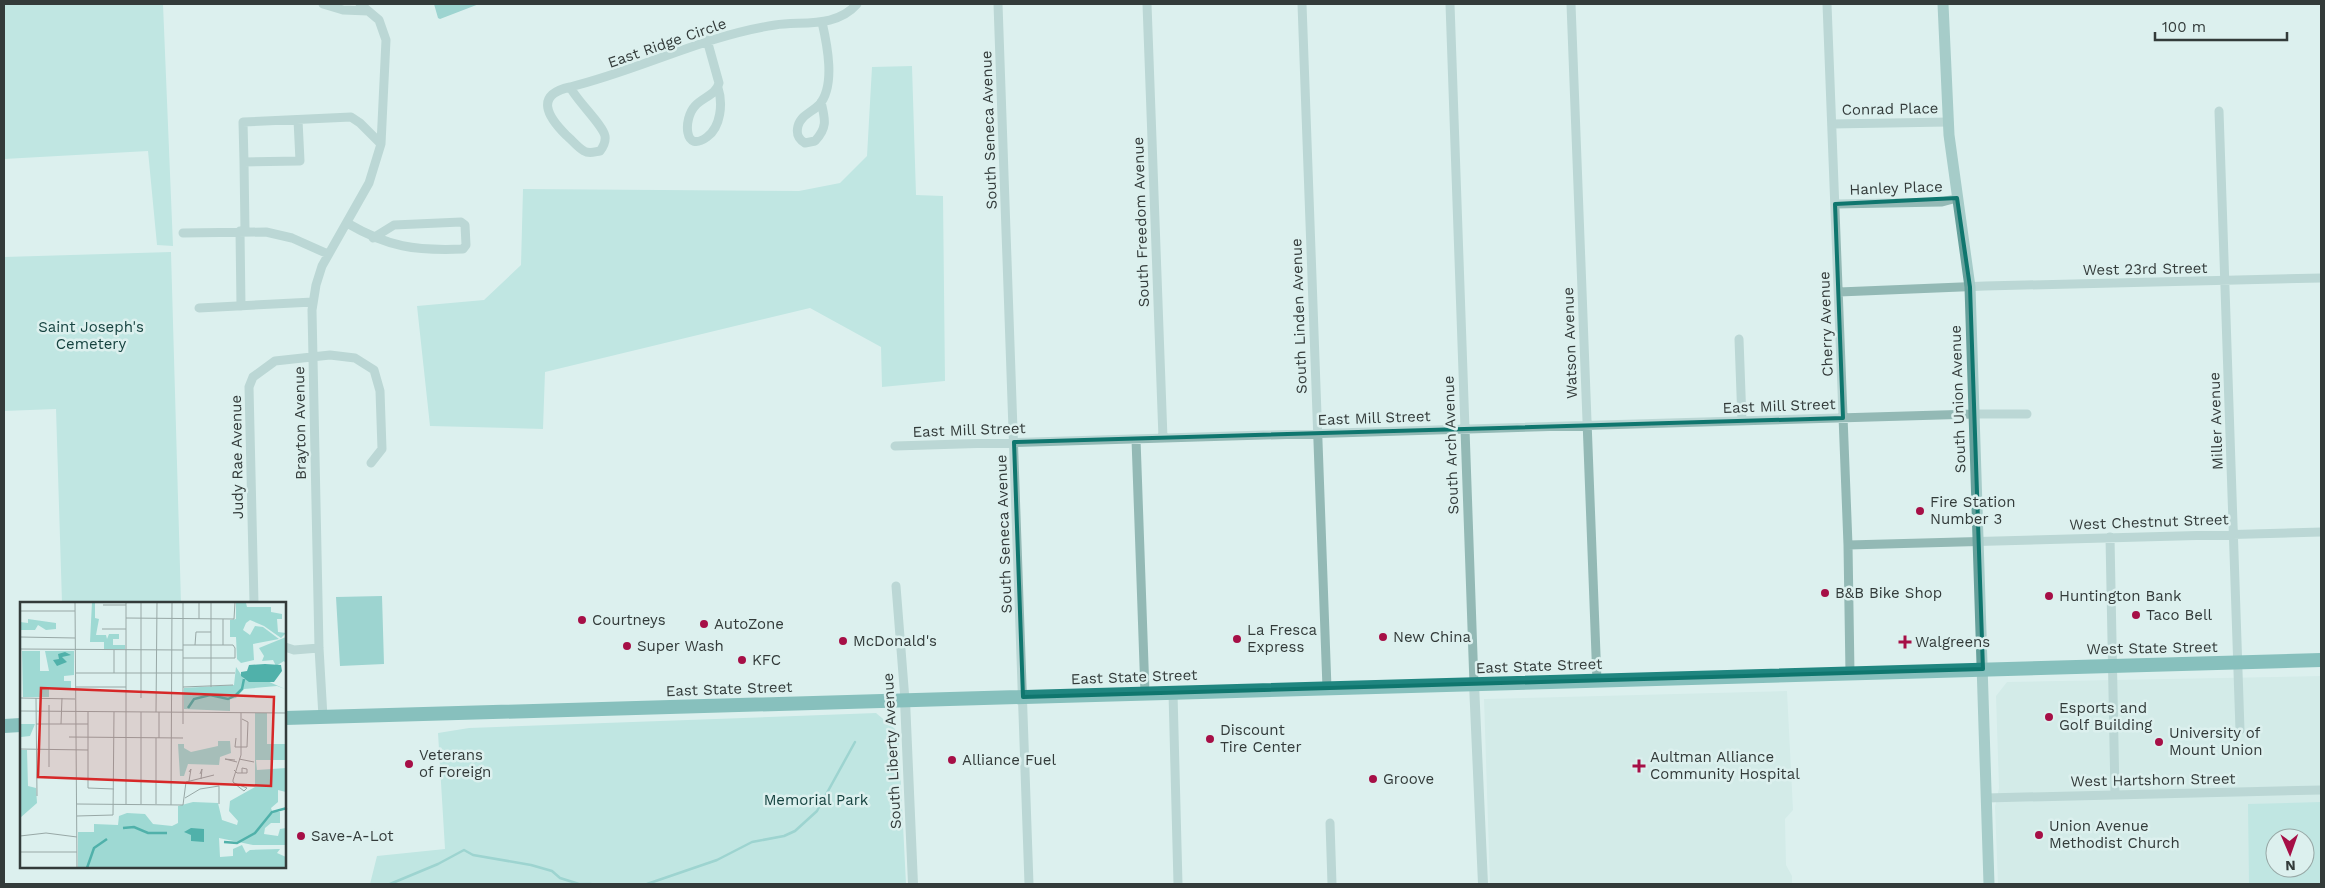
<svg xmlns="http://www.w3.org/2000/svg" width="2325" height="888" font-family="'Work Sans',sans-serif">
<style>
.built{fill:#c7e4e1;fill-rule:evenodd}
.green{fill:#9ed9d3;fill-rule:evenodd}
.water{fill:#50b1aa}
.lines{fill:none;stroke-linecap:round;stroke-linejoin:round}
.stream{stroke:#50b1aa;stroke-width:2.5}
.minor{stroke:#93b9b5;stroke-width:9}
.tertiary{stroke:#93b9b5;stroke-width:10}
.secondary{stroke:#65a09b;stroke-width:11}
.trunk{stroke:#208680;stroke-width:14}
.marked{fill:none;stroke:#0f766e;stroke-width:4;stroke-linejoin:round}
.poi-dot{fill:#a60f46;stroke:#dcf0ee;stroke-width:2}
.labels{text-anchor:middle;stroke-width:5;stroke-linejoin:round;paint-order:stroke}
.street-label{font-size:15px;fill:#333b3a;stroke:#dcf0ee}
.park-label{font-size:15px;fill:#164340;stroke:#dcf0ee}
.poi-label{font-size:15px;fill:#333b3a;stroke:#dcf0ee;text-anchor:start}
.inset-river{fill:none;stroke:#50b1aa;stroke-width:2.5}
.inset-road{fill:none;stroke:#98a8a6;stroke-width:1}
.view{fill:#d62828;fill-opacity:0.15;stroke:#d62828;stroke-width:2.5}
.inset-edge{fill:none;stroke:#333b3a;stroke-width:2.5}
</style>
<rect width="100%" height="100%" fill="#dcf0ee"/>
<path class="built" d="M2321,676V884H1998L1995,807L1999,788L1996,696L2007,682ZM2275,838H2305V868H2275Z
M1787,691L1793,810L1785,819L1786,865L1792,876V884H1490L1484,699Z"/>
<path class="green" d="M4,4H163L173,246L157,245L148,151L4,159Z
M912,66L916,195L943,196L945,381L882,387L881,347L810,308L545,372L543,429L430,426L417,306L484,300L521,265L523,189L799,191L840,183L867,156L872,67Z
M171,252L181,603H62L56,409L4,411V257Z
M876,713L895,729L899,745L906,884H370L377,856L445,849L438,733L469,728Z
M2321,802V884H2249L2248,804ZM2275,838H2305V868H2275Z"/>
<path class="water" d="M434,4H479L440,19L438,18Z
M382,596L384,664L340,666L336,597Z"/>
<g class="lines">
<path class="stream" d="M390,884L438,864L464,850L473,855L531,865L552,871L560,878L579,884H591
M647,884L717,860L752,842L784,836L795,831L817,811L855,742"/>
<path class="minor" d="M323,4L343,10L368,11
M998,4L1029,884
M1147,4L1163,438
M1302,4L1327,688
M1450,4L1474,684
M1571,4L1597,681
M1827,4L1848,545L1850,674
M707,40L719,83C716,95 703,97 695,106C683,119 684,154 707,137C721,127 723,103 718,88
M570,87C640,70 703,36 775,25C803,21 836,28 857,4
M570,87C577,101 603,125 605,136C606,142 603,147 600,151C594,152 589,154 584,151C578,148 572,140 566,135C548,117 534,95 570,87Z
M821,102C825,119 828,127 815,141L805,143C798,139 796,134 798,126C801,115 812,112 819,105C836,86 827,44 822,22
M2219,111L2240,730
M298,120L300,161L244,162L243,122L351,117L360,123L381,144
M1832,124L1948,122
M244,162L245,231
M1835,204L1942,202L1957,198
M347,223C388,247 415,251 463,249L466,245L465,225L461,222L394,225L373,238
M240,231L241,306
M183,233L266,232L292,238L328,254
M1839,292L1985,286L2321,278
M199,308L313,302
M1739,339L1742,421
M1136,439L1145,693
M895,446L1974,414H2027
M2110,537L2115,795
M1848,545L2321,532
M896,586L905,700
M254,603L249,387L253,377L275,361L330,355L355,358L374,370L380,391L382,449L371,463
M285,647L294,650L319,648
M1173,693L1178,884
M323,717L319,648L312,310L316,285L322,266L369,183L381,144L386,40L379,20L360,4
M1986,798L2321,790
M1330,823L1332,884"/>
<path class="tertiary" d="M1474,684L1483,884
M905,700L913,884"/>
<path class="secondary" d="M1943,4L1949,135L1970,287L1989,884"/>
<path class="trunk" d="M285,718L2321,660
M4,726L21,725"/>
</g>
<path d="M0 0H2325V888H0ZM1957,198L1970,287L1983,669L1023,697L1014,442L1843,418L1835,204Z" fill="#dcf0ee" fill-opacity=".55" fill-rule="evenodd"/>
<path class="marked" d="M1957,198L1970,287L1983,669L1023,697L1014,442L1843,418L1835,204Z"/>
<g class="poi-dot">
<circle cx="1920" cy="511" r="5"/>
<circle cx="1825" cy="593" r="5"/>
<circle cx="2049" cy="596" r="5"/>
<circle cx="2136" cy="615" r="5"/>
<circle cx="582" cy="620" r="5"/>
<circle cx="704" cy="624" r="5"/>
<circle cx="1383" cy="637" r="5"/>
<circle cx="1237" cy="639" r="5"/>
<circle cx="843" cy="641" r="5"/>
<path d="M1902.5 634.5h5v5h5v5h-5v5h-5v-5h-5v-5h5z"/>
<circle cx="627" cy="646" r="5"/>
<circle cx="742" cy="660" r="5"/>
<circle cx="2049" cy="717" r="5"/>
<circle cx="1210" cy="739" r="5"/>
<circle cx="2159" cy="742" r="5"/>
<circle cx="952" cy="760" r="5"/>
<circle cx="409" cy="764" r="5"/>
<path d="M1636.5 758.5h5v5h5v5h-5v5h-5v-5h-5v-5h5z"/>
<circle cx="1373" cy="779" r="5"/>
<circle cx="2039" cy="835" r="5"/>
<circle cx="301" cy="836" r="5"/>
</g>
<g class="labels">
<g class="street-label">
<text transform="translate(667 43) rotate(-19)" y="5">East Ridge Circle</text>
<text transform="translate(1890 109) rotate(-1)" y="5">Conrad Place</text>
<text transform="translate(989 130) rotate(-92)" y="5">South Seneca Avenue</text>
<text transform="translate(1896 188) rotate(-2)" y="5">Hanley Place</text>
<text transform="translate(1141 222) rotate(-92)" y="5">South Freedom Avenue</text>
<text transform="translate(2145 269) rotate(-1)" y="5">West 23rd Street</text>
<text transform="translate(1299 316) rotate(-92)" y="5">South Linden Avenue</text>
<text transform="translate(1826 324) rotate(-92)" y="5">Cherry Avenue</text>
<text transform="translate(1570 343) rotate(-92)" y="5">Watson Avenue</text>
<text transform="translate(1958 399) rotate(-92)" y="5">South Union Avenue</text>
<text transform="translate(1779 406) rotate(-2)" y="5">East Mill Street</text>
<text transform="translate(1374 418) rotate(-2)" y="5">East Mill Street</text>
<text transform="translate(2216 421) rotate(-92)" y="5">Miller Avenue</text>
<text transform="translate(300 423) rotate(-91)" y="5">Brayton Avenue</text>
<text transform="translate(969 430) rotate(-2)" y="5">East Mill Street</text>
<text transform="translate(1451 445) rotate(-92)" y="5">South Arch Avenue</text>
<text transform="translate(237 457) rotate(-91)" y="5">Judy Rae Avenue</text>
<text transform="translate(2149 522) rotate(-2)" y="5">West Chestnut Street</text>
<text transform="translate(1004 534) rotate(-92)" y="5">South Seneca Avenue</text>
<text transform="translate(2152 648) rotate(-1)" y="5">West State Street</text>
<text transform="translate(1539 666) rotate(-2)" y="5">East State Street</text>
<text transform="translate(1134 677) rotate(-2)" y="5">East State Street</text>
<text transform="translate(729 689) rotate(-2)" y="5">East State Street</text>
<text transform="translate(892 751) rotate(-93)" y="5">South Liberty Avenue</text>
<text transform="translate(2153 780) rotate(-1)" y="5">West Hartshorn Street</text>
</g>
<g class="park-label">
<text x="91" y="332">Saint Joseph's<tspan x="91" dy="17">Cemetery</tspan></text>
<text x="816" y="805">Memorial Park</text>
</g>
<g class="poi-label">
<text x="1930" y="507">Fire Station<tspan x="1930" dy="17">Number 3</tspan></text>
<text x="1835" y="598">B&amp;B Bike Shop</text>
<text x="2059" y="601">Huntington Bank</text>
<text x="2146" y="620">Taco Bell</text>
<text x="592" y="625">Courtneys</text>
<text x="714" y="629">AutoZone</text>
<text x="1247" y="635">La Fresca<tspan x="1247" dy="17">Express</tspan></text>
<text x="1393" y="642">New China</text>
<text x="853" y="646">McDonald's</text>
<text x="1915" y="647">Walgreens</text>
<text x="637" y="651">Super Wash</text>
<text x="752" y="665">KFC</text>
<text x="2059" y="713">Esports and<tspan x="2059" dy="17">Golf Building</tspan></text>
<text x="1220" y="735">Discount<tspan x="1220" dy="17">Tire Center</tspan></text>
<text x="2169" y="738">University of<tspan x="2169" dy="17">Mount Union</tspan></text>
<text x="419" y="760">Veterans<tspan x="419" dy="17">of Foreign</tspan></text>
<text x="1650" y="762">Aultman Alliance<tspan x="1650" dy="17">Community Hospital</tspan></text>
<text x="962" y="765">Alliance Fuel</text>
<text x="1383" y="784">Groove</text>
<text x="2049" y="831">Union Avenue<tspan x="2049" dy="17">Methodist Church</tspan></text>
<text x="311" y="841">Save-A-Lot</text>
</g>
</g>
<g transform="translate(20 602)">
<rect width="266" height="266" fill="#dcf0ee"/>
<path d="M72,0H75V16L79,17L76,33H86L87,37L89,32H99V37H93V43H105V47L84,48V40H70ZM216,1H226L227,5H251V10L262,12V17H257L258,30L266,31L261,36L244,24L230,18L226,21L223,28L230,33L235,24L243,25L259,37L233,42L234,58L221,61L217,57L216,35H210V18L216,17ZM8,17L36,21V27L26,28L18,23L15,28H0V20L8,21ZM266,35V62L264,59L256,64L253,58L242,59L244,54L239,46ZM2,49H20V69H29L25,49H54V73L44,74V79H51V87L29,86V95H3ZM216,65L224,77L245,78L265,87L257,84L224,87L216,96L210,97V109L164,107V86L214,83ZM235,111H247V142H266V158H236L237,168L266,166V190L258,188V200L251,206L252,209L260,210V221H251L245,226L244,232L258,234L260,227L266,226V243H233L199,236L200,255L213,254V247L222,243L226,251L230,248L260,247L257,251L266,255V266H58V230H74V222L98,223L99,214L107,211L125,212L133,222L152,224L158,221V204L173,200L198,201L202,218L217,223L218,219L209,209L210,199L235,185ZM0,122H15L10,134L1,135V148H7L8,184L16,186L17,201L0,216ZM198,139H210L211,151L200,155L199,163L168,162L164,174H160L158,142H164V146L171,150L198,144Z" fill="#9ed9d3"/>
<path d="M45,50L51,53L42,55L47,60L37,64L33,58L39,57L38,52ZM245,62L261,63L262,69L254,80H229L221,74V70L227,69L229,63ZM171,226L184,227V240L171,239V233L164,230Z" fill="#50b1aa"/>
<path class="inset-river" d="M168,106L174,97L190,93L208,97L216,93L222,87L224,77M103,226L114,225L128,231H147M204,240L217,241L235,231L252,210L267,206M67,266L74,246L87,237"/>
<path class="inset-road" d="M55,0L57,266M106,0V202M163,0V122M179,0V17M83,3H106M0,9H55M106,16L214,17L215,0M82,27H106M0,35L55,36M175,43L176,30H191M203,43V17M0,47L163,48M163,56H215V46L213,43H163M56,71H215M94,71V48M56,85H106M163,85L213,83M191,85V0M1,96L55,97M16,96L17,194M121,96V0M0,109L267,111M68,110V186L94,187M121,110V202M136,110L137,0M139,110V136M16,122H68M41,122L42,96M49,135L163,136M136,136V202M216,136L215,145H227L228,120L222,117M0,147L68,148M219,157L234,160M215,158L205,157L217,160M29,165V103M214,168L217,171H227V167L222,166V171M180,172L182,167L181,177M169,179L171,167L169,170M214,181L227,186L224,189L215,182L213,180V178L221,153V111M165,196L180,187L199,184V202M57,202L163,203L166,180L194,173M151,203L152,0M57,214L93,213L94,110M0,234L26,231L57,235M0,250H57"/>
<path class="view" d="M21,86L254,95L251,184L18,175Z"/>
<rect width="266" height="266" class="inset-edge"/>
</g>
<rect width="2325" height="888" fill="none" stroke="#333b3a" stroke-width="10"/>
<g transform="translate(2290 853) rotate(178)"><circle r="24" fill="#dcf0ee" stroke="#98a8a6"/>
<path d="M0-4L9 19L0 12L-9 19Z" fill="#a60f46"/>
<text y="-8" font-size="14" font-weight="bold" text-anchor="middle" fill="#333b3a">N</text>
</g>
<path d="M2155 32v8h132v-8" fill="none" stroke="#333b3a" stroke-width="2.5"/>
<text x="2162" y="32" font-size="15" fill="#333b3a" stroke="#dcf0ee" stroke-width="4" paint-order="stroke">100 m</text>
</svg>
